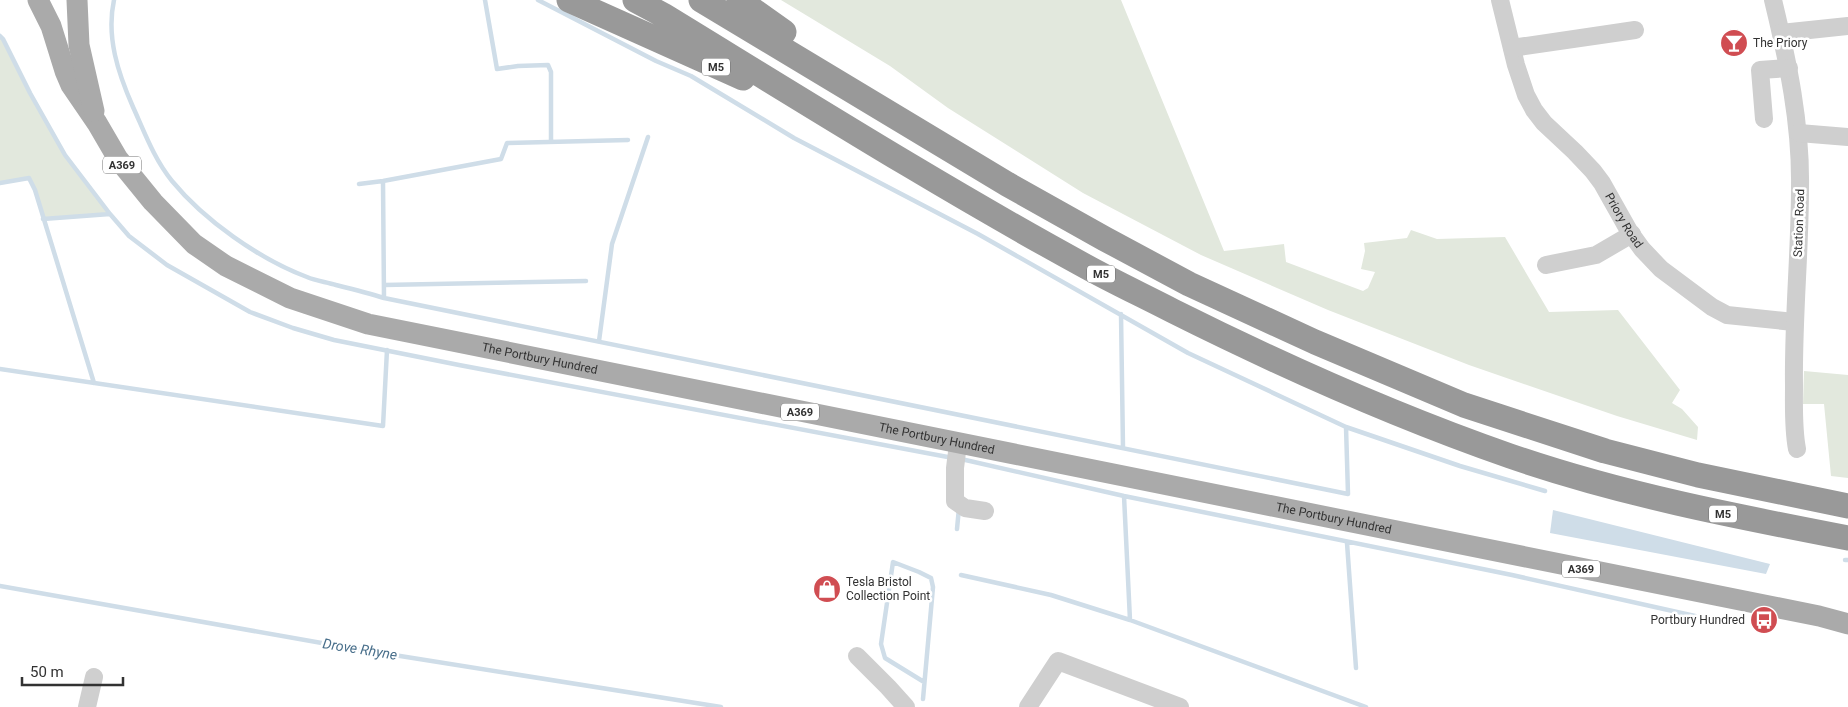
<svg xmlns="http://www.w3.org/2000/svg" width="1848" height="707" font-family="Roboto,sans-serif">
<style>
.green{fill:#e2e8dd}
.water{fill:#cfdde8}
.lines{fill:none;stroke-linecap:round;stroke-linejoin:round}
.stream{stroke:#cfdde8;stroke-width:4.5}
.minor{stroke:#cfcfcf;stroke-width:18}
.major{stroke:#aaa;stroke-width:21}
.highway{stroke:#999;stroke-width:25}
.labels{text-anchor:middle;stroke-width:5;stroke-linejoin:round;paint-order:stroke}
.shield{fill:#fff;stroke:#707070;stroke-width:1}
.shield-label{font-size:11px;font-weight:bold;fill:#323232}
.poi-label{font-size:12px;fill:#323232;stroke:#fff;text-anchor:start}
.street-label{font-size:12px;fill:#323232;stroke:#fff}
.water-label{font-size:14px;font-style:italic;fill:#496f8b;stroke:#fff}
</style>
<rect width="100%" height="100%" fill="#fff"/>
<path class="green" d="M781,0H1121L1224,251L1284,244L1286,262L1363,291L1368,288L1375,272L1361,269L1365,251L1364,243L1407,238L1411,230L1437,239L1505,237L1549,312L1618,310L1680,390L1672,403L1682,409L1698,427L1697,440L1617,416L1469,365L1328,310L1201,255L1083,193L948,108L890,66Z
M0,36L3,39L30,93L65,155L110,214L43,219L35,190L29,178L0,183Z
M1804,371L1848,375V478L1831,476L1824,404H1803Z"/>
<path class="water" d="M1553,510L1770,564L1766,574L1550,533Z"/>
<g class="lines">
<path class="stream" d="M114,0C106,37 118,73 133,107C144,131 154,159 172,181C204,220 259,259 307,277C316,281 327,282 336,285C352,289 368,293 384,298L1348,494L1346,427
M485,0L497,69L518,66L548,65L551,72V142
M538,0L656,61L691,76L794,138L978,234L1188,353L1346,427L1460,466L1545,491
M0,36L3,39L30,93L65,155L110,214L129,236L167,265L250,312L293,328L334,340L459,365L953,458
M383,181L384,298
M0,183L29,178L35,190L94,383
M359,184L383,181L501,159L507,143L628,140
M43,219L110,214
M384,285L586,281
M1121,314L1123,448
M599,341L612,244L648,137
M0,369L383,426L387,350
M961,459L1124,496L1512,575L1695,616
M1124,496L1130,620
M957,529L959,508
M1347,543L1356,668
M1845,560H1848
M961,575L1051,595L1130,620L1366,707
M0,586L350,648L721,707
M923,699L933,587L931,578L919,572L893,562L881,644L885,658L924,682"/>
<g class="minor">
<path id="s1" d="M1500,0L1516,65L1526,95L1534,110L1544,123L1575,152L1593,171L1602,183L1629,231L1642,249L1661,269L1712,307L1727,315L1794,322"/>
<path d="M1773,0C1788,62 1801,124 1800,187C1800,253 1793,319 1794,385C1794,406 1793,428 1797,449"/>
<path d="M1781,33L1848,26"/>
<path d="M1512,48L1635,30"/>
<path d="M1764,119L1760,70L1789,68"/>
<path d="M1799,133L1848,137"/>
<path d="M1546,265L1596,255L1632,234"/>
<path d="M958,444L955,468V501L965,508L985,511"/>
<path d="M857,656L888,687L906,707"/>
<path d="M87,707L94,677"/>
<path d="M1028,707L1058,661L1180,707"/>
</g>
<g class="major">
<path id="s2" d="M38,0L51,26L65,71L71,85L97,123L118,159L153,202L194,244L226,266L290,298L368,324L1819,616L1848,624"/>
<path d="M77,0L79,45L94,111"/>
</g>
<path class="highway" d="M569,0L743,78
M635,0L663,15C802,100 942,188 1085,266C1114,282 1144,296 1173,311C1283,366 1395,416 1510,456C1620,494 1734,516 1848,538
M701,0L1007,184L1105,239L1189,284L1315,342L1464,405L1605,451L1698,475L1848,506
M739,0L784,32"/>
</g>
<defs>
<g id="bar-disc" transform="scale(1.4375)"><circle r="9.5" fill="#d04d52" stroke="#fff"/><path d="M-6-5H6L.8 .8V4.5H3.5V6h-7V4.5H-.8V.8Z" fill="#fff"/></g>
<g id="shop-disc" transform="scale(1.4375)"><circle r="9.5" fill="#d04d52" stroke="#fff"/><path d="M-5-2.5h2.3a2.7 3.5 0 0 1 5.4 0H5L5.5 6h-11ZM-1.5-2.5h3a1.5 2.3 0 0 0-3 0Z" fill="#fff"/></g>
<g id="bus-disc" transform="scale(1.4375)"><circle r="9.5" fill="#d04d52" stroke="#fff"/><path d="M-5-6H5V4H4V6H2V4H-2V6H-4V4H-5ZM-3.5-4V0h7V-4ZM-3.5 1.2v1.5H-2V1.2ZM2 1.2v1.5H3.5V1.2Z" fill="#fff"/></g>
</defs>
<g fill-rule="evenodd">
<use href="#bar-disc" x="1734" y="43"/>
<use href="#shop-disc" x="827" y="589"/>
<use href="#bus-disc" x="1764" y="620"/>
</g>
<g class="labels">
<g class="shield">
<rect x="702" y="58.5" width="28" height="17" rx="4"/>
<rect x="103" y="156.5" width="38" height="17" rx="4"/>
<rect x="1087" y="265.5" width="28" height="17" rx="4"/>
<rect x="781" y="403.5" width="38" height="17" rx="4"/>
<rect x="1709" y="505.5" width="28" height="17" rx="4"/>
<rect x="1562" y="560.5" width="38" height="17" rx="4"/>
</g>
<g class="shield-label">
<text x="716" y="71">M5</text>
<text x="122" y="169">A369</text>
<text x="1101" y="278">M5</text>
<text x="800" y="416">A369</text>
<text x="1723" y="518">M5</text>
<text x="1581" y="573">A369</text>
</g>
<g class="poi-label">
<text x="1753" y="47">The Priory</text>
<text x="846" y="586">Tesla Bristol<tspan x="846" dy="14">Collection Point</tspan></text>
<text x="1745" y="624" text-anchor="end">Portbury Hundred</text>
</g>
<g class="street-label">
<text dy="4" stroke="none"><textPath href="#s1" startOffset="259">Priory Road</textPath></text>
<text transform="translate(1799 223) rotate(-88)" y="4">Station Road</text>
<text dy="4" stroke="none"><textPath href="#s2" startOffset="661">The Portbury Hundred</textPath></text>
<text dy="4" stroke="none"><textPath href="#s2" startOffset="1066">The Portbury Hundred</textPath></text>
<text dy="4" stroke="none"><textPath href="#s2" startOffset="1471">The Portbury Hundred</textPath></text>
</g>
<g class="water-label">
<text transform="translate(360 649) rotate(9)" y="5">Drove Rhyne</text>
</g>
</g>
<path d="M22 677v8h101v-8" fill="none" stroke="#323232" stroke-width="2.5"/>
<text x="30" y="677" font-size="15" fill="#323232" stroke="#ffffff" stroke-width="4" paint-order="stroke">50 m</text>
</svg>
